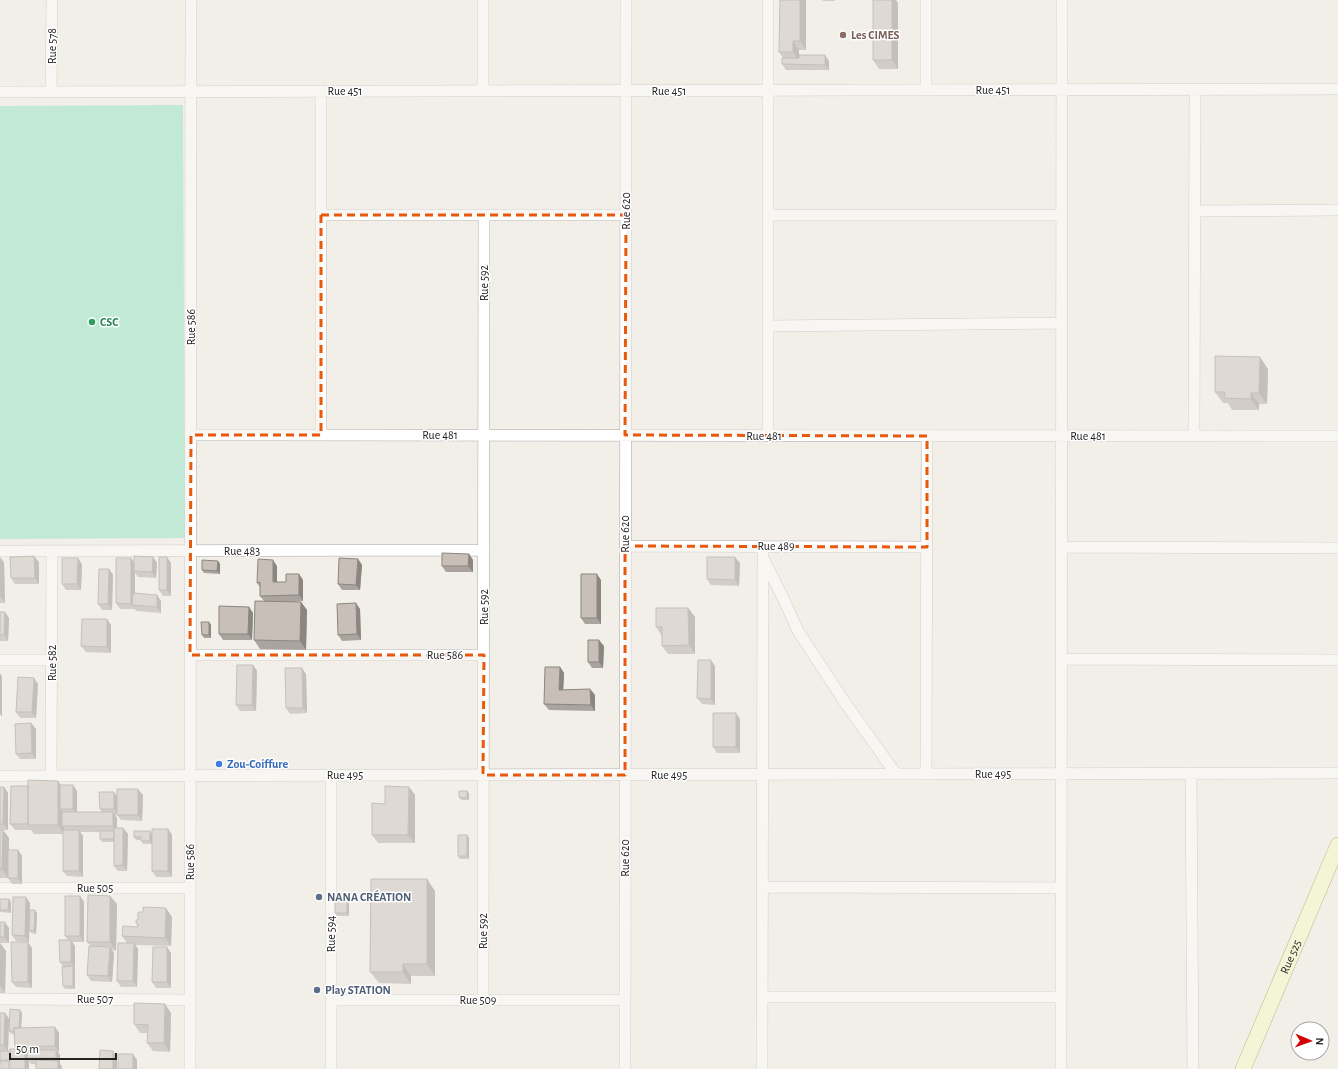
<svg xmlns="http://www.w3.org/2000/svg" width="1338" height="1069" font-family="'Alegreya Sans',sans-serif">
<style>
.pitch{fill:#88e0be}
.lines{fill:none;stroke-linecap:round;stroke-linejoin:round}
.street-casing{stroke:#a9a9a9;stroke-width:12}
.secondary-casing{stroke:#707d05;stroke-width:16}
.street{stroke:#fff;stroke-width:11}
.secondary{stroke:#f7fabf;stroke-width:15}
.wall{fill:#aba49e}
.shaded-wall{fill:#8b8681}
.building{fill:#c7bfb8;stroke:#8b8681}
.marked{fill:none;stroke:#e8590c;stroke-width:3;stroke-dasharray:8 5;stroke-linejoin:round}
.education-dot{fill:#8d6e63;stroke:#fff;stroke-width:1.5}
.leisure-dot{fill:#2e9e5b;stroke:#fff;stroke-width:1.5}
.shop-dot{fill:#3f7fe0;stroke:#fff;stroke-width:1.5}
.service-dot{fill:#5c6f8a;stroke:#fff;stroke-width:1.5}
.labels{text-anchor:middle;stroke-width:3;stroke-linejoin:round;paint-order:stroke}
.education-label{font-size:12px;font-weight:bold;fill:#785e54;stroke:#fff;text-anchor:start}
.street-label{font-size:12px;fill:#222;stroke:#fff}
.leisure-label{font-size:12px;font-weight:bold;fill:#27864d;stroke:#fff;text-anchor:start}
.shop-label{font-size:12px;font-weight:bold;fill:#366cbe;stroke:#fff;text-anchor:start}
.service-label{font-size:12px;font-weight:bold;fill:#4e5e75;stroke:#fff;text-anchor:start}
</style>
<rect width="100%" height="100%" fill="#f2efe9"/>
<path class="pitch" d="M183,105L185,538L0,539V106Z"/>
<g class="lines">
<g class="street-casing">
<path id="street" d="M926,90V0
M483,91V0
M0,92L1338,89
M51,92L52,0
M1195,211L1338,210
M321,215H626
M768,215H1061
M768,326L1061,323
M191,435L1338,436
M321,435V91
M768,436V0
M1194,436L1195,90
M625,546L927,547
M1061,547L1338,548
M0,551L484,550
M764,560L784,600L798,631L846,704L896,774
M190,655H484
M1061,659L1338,660
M0,660H52
M1191,773L1193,1069
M926,774L927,436
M0,776L1338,773
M51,776L52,551
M763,887L1061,888
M0,888H190
M762,997H1061
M0,999L190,1000
M331,1000H625
M483,1000L484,215
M190,1069L191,0
M331,1069V775
M625,1069L626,0
M762,1069L763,546
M1061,1069L1062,0"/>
</g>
<g class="secondary-casing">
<g id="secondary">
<path id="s1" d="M1243,1069L1338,845"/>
</g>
</g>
<use href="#street" class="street"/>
<use href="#secondary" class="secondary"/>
</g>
<path class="wall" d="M780,0H806V50H799V57L829,61V70H786L782,64L783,58L779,52Z
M822,0H835V1H823Z
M898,3V69H879L873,60Z
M1268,369L1267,404H1259V410H1232L1228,403H1223L1215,392Z
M469,554L473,560V572H446L442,566Z
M0,557L4,563L5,603H0Z
M153,557L157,563L156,578L138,577L135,573V593L161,601V613L136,611L135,609H120L116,603L131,558L134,562Z
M358,559L362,565L360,590H342L338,584Z
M218,561L220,564V574L204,573L202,570Z
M39,562V584H15L11,578Z
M171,563V596H163L159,590Z
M740,563L739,586L711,585L707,579Z
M82,564L81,590H66L62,584Z
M277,566V582H286L299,574L303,580V601H291L301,602L307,610L306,650L260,649L254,640L264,601L260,596V587L257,583Z
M109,569L113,575L112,610H102L98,604Z
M601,580V624H585L581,618Z
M249,607L253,613L252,640H223L219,634Z
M688,608L695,617V654H668L662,646V636L656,627Z
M360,609L361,640L342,641L338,635Z
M0,612L9,618L8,641H0Z
M209,622L211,625V638H204L202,635Z
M111,625V653L86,652L81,646Z
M604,646L603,668H592L588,662Z
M253,665L257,671L256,711H240L236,705Z
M715,666V705L702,704L697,698Z
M560,667L564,673L563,690L590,689L595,695V711L549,710L544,704Z
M306,674L307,713L290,714L286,708Z
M38,684L36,718H20L16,712Z
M740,719V753H717L713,747Z
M31,723L36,729V759H20L16,754Z
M61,785H73L77,791V812H102L100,809L114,792L117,796L143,795L142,821L121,820L117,815H115L117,818V828H123L128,834L127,871H118L114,866V842H102L100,839V832H80L83,836V877L67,876L63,871V834H34L31,830H15L10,824Z
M0,787H4L8,793V830H3L9,838V850H18L22,856V884H12L8,878H0Z
M409,787L415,795V843H378L372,835L385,804Z
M467,791L469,794V800H461L459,797Z
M168,829L172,835V877H156L152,871V844H143L141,840H136L134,837L152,834Z
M469,838V859H460L458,856Z
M435,891V976H411V984L379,983L370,972Z
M80,896L84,902V942H72L75,946V968H74L75,969V989H65L63,986V967L60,962L68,940L65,936Z
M110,896L117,904L116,951L112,950L114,953L112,982L91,981L87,975L91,946L87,942Z
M26,897L30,903V910L37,913L36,934L31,933L29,931V942L16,941L12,935Z
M0,899L11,902V913L0,912Z
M347,901L349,904V916H337L335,913Z
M172,917L171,946L135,945L138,949L137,987H121L117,981L127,943L122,936L138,927L136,923Z
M0,922L9,928V943H0L6,951L5,993H0Z
M32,948V988L16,987L12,982Z
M171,953V988H156L152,982Z
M0,1013H5L9,1019L8,1051H0Z
M22,1013L21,1028L55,1027L59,1033V1052H58L60,1055V1064L62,1067L31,1064L29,1061L0,1063V1051H10L16,1049L15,1047L14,1034H11L9,1031Z
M171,1013L170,1052L153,1051L147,1043L148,1033H140L134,1024Z"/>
<path class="shaded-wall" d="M800,0H806V50L800,41Z
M892,0H896L898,3V69L892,60Z
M793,41L799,50V61L793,52Z
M825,55L829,61V70L825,65Z
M1260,357L1268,369L1267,404L1259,393Z
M1251,393L1259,404V410L1251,399Z
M469,554L473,560V572L468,566Z
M34,556L39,562V584L35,578Z
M0,557L4,563L5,603L1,597Z
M153,557L157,563L156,578L152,572Z
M167,557L171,563V596L167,590Z
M735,557L740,563L739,586L735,580Z
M78,558L82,564L81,590L77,584Z
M131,558L135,564L134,571L135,573V606L132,605L135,610L131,604Z
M358,559L362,565L360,590L356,585Z
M273,560L277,566V588L273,582Z
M218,561L220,564V574L217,571Z
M109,569L113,575L112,610L108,604Z
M299,574L303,580V601L299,595Z
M597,574L601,580V624L597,618Z
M157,595L161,601V613L157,607Z
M301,602L307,610L306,650L300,641Z
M356,603L360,609L361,640L357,634Z
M249,607L253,613L252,640L248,634Z
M688,608L695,617V654L689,645Z
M5,612L9,618L8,641L4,635Z
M107,619L111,625V653L107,647Z
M209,622L211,625V638L209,635Z
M599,640L604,646L603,668L599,662Z
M711,660L715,666V705L711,699Z
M253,665L257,671L256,711L252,705Z
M560,667L564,673L563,696L559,690Z
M302,668L306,674L307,713L303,708Z
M0,673L2,676V717L0,714Z
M34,678L38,684L36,718L32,712Z
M590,689L595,695V711L591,705Z
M736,713L740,719V753L736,747Z
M31,723L36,729V759L32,753Z
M58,781L64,789L60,809L64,814L62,826L64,828V834L58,825Z
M73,785L77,791V815L73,809Z
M4,787L8,793V830L3,824Z
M409,787L415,795V843L408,835Z
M138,789L143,795L142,821L138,815Z
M467,791L469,794V800L467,798Z
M114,792L118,798V815L114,809Z
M113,812L117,818V832L113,826Z
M123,828L128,834L127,871L123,865Z
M168,829L172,835V877L168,871Z
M3,830L9,838L8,878L2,869Z
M79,830L83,836V877L79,871Z
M150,831L152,834V844L150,841Z
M467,835L469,838V859L467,856Z
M18,850L22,856V884L18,878Z
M427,879L435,891V976L427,964Z
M80,896L84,902V942L80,936Z
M110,896L117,904L116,951L110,942Z
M26,897L30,903L29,942L25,936Z
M9,899L11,902V913L8,910Z
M347,901L349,904V916L347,913Z
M166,908L172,917L171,946L165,938Z
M35,910L37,913L36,934L34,931Z
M5,922L9,928V943L4,937Z
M71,940L75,946V968L71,962Z
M28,942L32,948V988L28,982Z
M0,943L6,951L5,993L0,985Z
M134,943L138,949L137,987L133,981Z
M110,947L114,953L112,982L108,976Z
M167,947L171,953V988L167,982Z
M403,964L411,976V984L403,972Z
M73,966L75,969V989L73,986Z
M165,1004L171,1013L170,1052L164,1043Z
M20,1010L22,1013L21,1034L19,1031Z
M5,1013L9,1019L8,1051L4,1045Z
M55,1027L59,1033V1052L55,1046Z
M25,1049L29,1055L27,1058L29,1061V1069H25Z
M56,1050L60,1055V1064L62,1067V1069H58V1061L56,1058Z
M113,1051L117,1057V1069H113Z
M133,1054L137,1060V1069H133Z"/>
<path class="building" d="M780,0H800V41H793V52H779Z
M873,0H892V60H873Z
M799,55H825V65L782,64V58H799Z
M1215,356L1260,357L1259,393H1251V399L1224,398L1225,392H1215Z
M442,553L469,554L468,566H442Z
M34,556L35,578H11L10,557Z
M134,556L153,557L152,572L134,571Z
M159,557H167V590H159Z
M707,557H735V580L707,579Z
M62,558H78L77,584H62Z
M116,558H131V604L116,603Z
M339,558L358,559L356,585L338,584Z
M258,559L273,560V582H286V574H299V595L260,596V582L257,583Z
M202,560L218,561L217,571L202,570Z
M0,568L1,597H0Z
M99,569H109L108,604H98Z
M581,574H597V618H581Z
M133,593L157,595V607L132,605Z
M255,601L301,602L300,641L254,640Z
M356,603L357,634L338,635L337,604Z
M219,606L249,607L248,634H219Z
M656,608H688L689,645L662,646V627H656Z
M0,612H5L4,635H0Z
M82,619H107V647L81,646Z
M201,622H209V635H202Z
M588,640H599V662H588Z
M698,660H711V699L697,698Z
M237,665H253L252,705H236Z
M545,667H560L559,690L590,689L591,705L544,704Z
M285,668H302L303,708H286Z
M18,677L34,678L32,712H16Z
M713,713H736V747H713Z
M31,723L32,753L16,754L15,724Z
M28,780L58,781V825H28Z
M60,785H73V809H60Z
M11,786H28V824H10Z
M385,786L409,787L408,835H372V803L385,804Z
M0,787H4L3,824H0Z
M117,789H138V815H117Z
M459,791H467V798L459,797Z
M99,792H114V809H100Z
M62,812H113V826H62Z
M114,828H123V865L114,866Z
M152,829H168V871H152Z
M0,830H3L2,869H0Z
M63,830H79V871H63Z
M100,831H114V839H100Z
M134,831H150V841H141V837H134Z
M458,835H467V856H458Z
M8,850H18V878H8Z
M371,879H427V964H403V972H370Z
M88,895L110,896V942H87Z
M65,896H80V936H65Z
M13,897H26L25,936L12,935Z
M0,899H9L8,910H0Z
M335,900L347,901V913H335Z
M143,907L166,908L165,938L122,936L123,926L138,927V924L136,923V920H138V912H143Z
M30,910H35L34,931L29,930Z
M0,922H5L4,937H0Z
M59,940H71V962H60Z
M11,942H28V982H12Z
M118,943H134L133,981H117Z
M89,946L110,947L108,976L87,975Z
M153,947H167V982H152Z
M73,966V986H63L62,967Z
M134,1003L165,1004L164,1043H147L148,1025L134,1024Z
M10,1009L20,1010L19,1028H14V1031H9Z
M0,1013H5L4,1045H0Z
M55,1027V1046L15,1047L14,1028Z
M10,1049H25V1069H10Z
M27,1050H56V1058H27Z
M100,1050L113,1051V1069H99Z
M0,1051H10V1060H0Z
M118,1054H133V1069H118Z
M36,1060L58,1061V1069H36Z
M1,1061H9V1069H1Z"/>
<path d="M0 0H1338V1069H0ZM321,215H626L625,435L927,436V547L625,546V775H483L484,655H190L191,435H321Z" fill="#f2efe9" fill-opacity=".55" fill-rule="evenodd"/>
<path class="marked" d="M321,215H626L625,435L927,436V547L625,546V775H483L484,655H190L191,435H321Z"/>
<circle class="education-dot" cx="843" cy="35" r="4"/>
<circle class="leisure-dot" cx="92" cy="322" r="4"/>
<circle class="shop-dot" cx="219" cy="764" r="4"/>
<g class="service-dot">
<circle cx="319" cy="897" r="4"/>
<circle cx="317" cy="990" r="4"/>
</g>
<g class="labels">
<g class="education-label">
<text x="851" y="39">Les CIMES</text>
</g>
<g class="street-label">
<text transform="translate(52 46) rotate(-90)" y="4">Rue 578</text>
<text x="993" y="94">Rue 451</text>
<text x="345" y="95">Rue 451</text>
<text x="669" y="95">Rue 451</text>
<text transform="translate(626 211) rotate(-90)" y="4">Rue 620</text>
<text transform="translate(484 283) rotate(-90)" y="4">Rue 592</text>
<text transform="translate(191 327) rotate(-90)" y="4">Rue 586</text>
<text x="440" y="439">Rue 481</text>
<text x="764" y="440">Rue 481</text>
<text x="1088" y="440">Rue 481</text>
<text transform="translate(625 534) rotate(-90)" y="4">Rue 620</text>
<text x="776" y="550">Rue 489</text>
<text x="242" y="555">Rue 483</text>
<text transform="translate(484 607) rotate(-90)" y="4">Rue 592</text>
<text x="445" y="659">Rue 586</text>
<text transform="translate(52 663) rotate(-90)" y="4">Rue 582</text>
<text x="993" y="778">Rue 495</text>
<text x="345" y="779">Rue 495</text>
<text x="669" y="779">Rue 495</text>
<text transform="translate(625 858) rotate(-90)" y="4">Rue 620</text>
<text transform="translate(190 862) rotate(-90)" y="4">Rue 586</text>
<text x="95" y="892">Rue 505</text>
<text transform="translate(483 931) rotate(-90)" y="4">Rue 592</text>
<text transform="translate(331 934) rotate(-90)" y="4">Rue 594</text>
<text dy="4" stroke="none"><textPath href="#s1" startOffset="122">Rue 525</textPath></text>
<text x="95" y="1003">Rue 507</text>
<text x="478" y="1004">Rue 509</text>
</g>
<g class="leisure-label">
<text x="100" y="326">CSC</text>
</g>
<g class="shop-label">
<text x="227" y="768">Zou-Coiffure</text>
</g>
<g class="service-label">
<text x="327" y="901">NANA CRÉATION</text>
<text x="325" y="994">Play STATION</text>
</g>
</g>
<g transform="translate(1310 1041) rotate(92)"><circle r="19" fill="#ffffff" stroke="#a7a7a7"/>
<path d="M0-3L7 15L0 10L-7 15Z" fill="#d40000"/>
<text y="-6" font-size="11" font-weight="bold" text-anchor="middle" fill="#222222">N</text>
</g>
<path d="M10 1053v6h106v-6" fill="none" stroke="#222222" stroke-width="2"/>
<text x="16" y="1053" font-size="12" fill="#222222" stroke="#ffffff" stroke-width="3" paint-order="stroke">50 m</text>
</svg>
